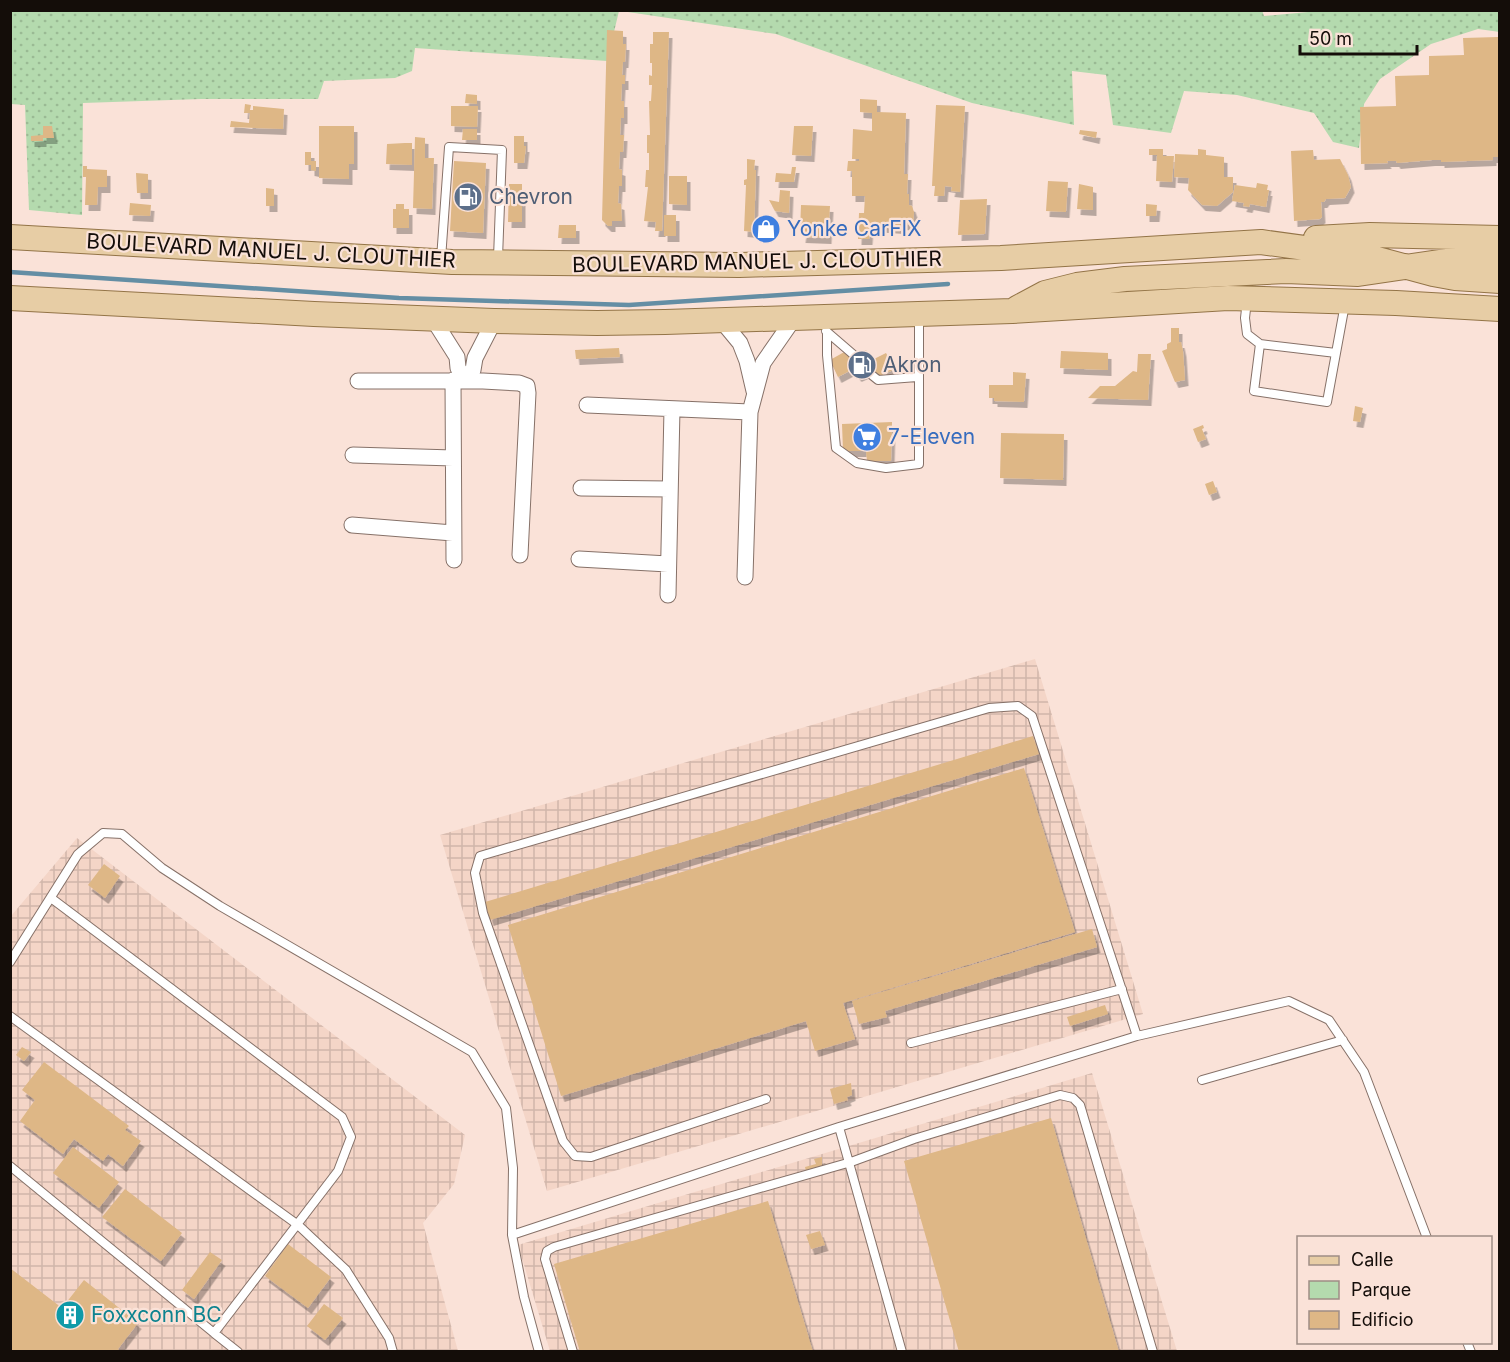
<svg xmlns="http://www.w3.org/2000/svg" width="1510" height="1362" font-family="Inter,sans-serif">
<style>
.industrial{fill:url(#industrial-grid)}
.green{fill:url(#green-dots)}
.lines{fill:none;stroke-linecap:round;stroke-linejoin:round}
.stream{stroke:#648ea4;stroke-width:4.5}
.building{fill:#deb786;filter:url(#shadow)}
.lane-casing{stroke:#867168;stroke-width:10}
.street-casing{stroke:#867168;stroke-width:17}
.primary-casing{stroke:#937447;stroke-width:26}
.lane{stroke:#fff;stroke-width:8}
.street{stroke:#fff;stroke-width:15}
.primary{stroke:#e7cda5;stroke-width:24}
.labels{text-anchor:middle;stroke-width:4.5;stroke-linejoin:round;paint-order:stroke}
.service-label{font-size:21px;fill:#4e5e75;stroke:#fae2d8;text-anchor:start}
.shop-label{font-size:21px;fill:#366cbe;stroke:#fae2d8;text-anchor:start}
.street-label{font-size:21px;fill:#140d09;stroke:#fae2d8}
.culture-label{font-size:21px;fill:#0d838f;stroke:#fae2d8;text-anchor:start}
</style>
<defs>
<pattern id="industrial-grid" width="8" height="8" patternUnits="userSpaceOnUse" patternTransform="scale(1.5)"><rect width="8" height="8" fill="#f4d5c7"/><path d="M0 4h8M4 0v8" fill="none" stroke="#d0b6aa"/></pattern>
<pattern id="green-dots" width="8" height="8" patternUnits="userSpaceOnUse" patternTransform="scale(1.5)"><rect width="8" height="8" fill="#b4daae"/><path d="M2 2h.1M6 6h.1" fill="none" stroke="#9aba94" stroke-width="1.8" stroke-linecap="round"/></pattern>
<filter id="shadow"><feDropShadow dx="3.5" dy="6" stdDeviation="0" flood-color="#0004"/></filter>
</defs>
<rect width="100%" height="100%" fill="#fae2d8"/>
<path class="industrial" d="M1035,659L1143,1014L547,1191L440,835Z
M77,838L465,1135L454,1184L423,1223L458,1351L11,1352V916Z
M1092,1073L1177,1351H550L518,1245Z"/>
<path class="green" d="M1262,10L1264,16L1330,10H1499L1500,32L1478,29L1431,44L1380,79L1364,104L1359,148L1333,142L1314,113L1237,95L1184,91L1171,133L1113,125L1106,75L1072,71L1074,125L972,103L776,34L621,11Z
M11,11H619L607,61L415,48L412,71L395,78L324,81L318,99H201L83,103L82,215L29,210L25,105L11,104Z"/>
<g class="lines">
<path class="stream" d="M10,272L399,298L629,305L948,284"/>
</g>
<path class="building" d="M607,30L623,31V44H626L625,62H623L622,75H625V84H622L621,101H624V118H621L620,135H624L623,152H620L619,169L622,170V186H619L618,203L621,204L622,221H612V226H608L602,220Z
M653,32H669L662,231H655L656,222L644,221L648,187H645L646,170H649V153H647V135H650L649,101H651L652,85H649V75L652,76V63H650V44H653Z
M1498,37L1500,46V157H1493V160L1441,162V160H1432L1397,163L1396,161H1387L1388,163L1361,164L1360,107L1396,106L1395,76L1429,75V56L1464,55L1463,38Z
M466,94L477,95V104L465,103Z
M860,99L877,100V112L906,113L904,174H908L907,194H909V205L912,206L914,212L913,225L901,224V228L870,226L869,239H858L859,213H864L865,196H852V171H847L848,161H859V159H852L853,129L872,131V113L860,112Z
M245,104L251,105L250,110H253V106L284,109L283,129L230,127L231,121L249,123L250,113H244Z
M936,105L965,106L960,192L951,191L952,187L945,186L944,196H934L935,186H932Z
M451,106H478L477,127L451,126Z
M43,126H52L54,138H43V141H31V136L43,135Z
M319,126H354V164H349V179L319,178Z
M794,126H813L811,156L792,155Z
M463,129H477V140H462Z
M1080,130L1097,132L1096,138L1079,134Z
M514,136H524V146H526L524,163H514Z
M415,137L425,138V158H434L432,209L413,208Z
M405,143H412V165L386,164L387,144Z
M1149,149H1163V156H1174L1172,182L1156,181L1157,155H1149Z
M1198,149L1206,150V155L1224,157V177H1233V192L1217,206L1202,205L1188,190L1189,178L1174,177L1175,154L1198,155Z
M1313,150L1314,160L1340,159L1348,175L1351,187L1345,198L1326,199L1324,202H1321L1322,217L1320,219L1294,221L1291,151Z
M305,152H311V161H316V171L311,170V165H305Z
M747,159L755,160L754,170H756L754,232L744,231L746,185H744V180L747,179Z
M454,161L486,163L483,233L450,231Z
M83,166H87V169L107,170V187H98L97,205H85L86,177H83Z
M792,167H796L794,182H775L776,173L791,174Z
M136,173L148,174V193H137Z
M669,176H687V205L669,204Z
M1048,181L1068,182L1066,212L1046,211Z
M1257,183L1268,185L1267,190H1269L1266,207L1250,204L1249,207L1243,206L1244,203L1232,201L1235,185L1256,188Z
M509,184H522V222H508Z
M1079,184L1093,187V210L1077,209Z
M266,188L274,189V206H266Z
M780,190L790,191L789,213L775,211L769,200L779,202Z
M987,199L985,234L958,235L960,200Z
M130,203L151,205L150,216L129,215Z
M396,204H404V209H409V228H393V209H396Z
M1146,204L1157,205L1156,216H1146Z
M801,205L830,206L828,238L802,237L803,231H800Z
M664,215H676V236H664Z
M559,225H576V238H558Z
M1171,328H1179V342H1181L1183,351L1185,380L1175,382L1162,351L1167,349V344L1171,342Z
M619,348L620,357L576,359L575,350Z
M866,350L872,360L886,353L895,369L878,377L874,369L858,376L853,369L838,377L830,360L846,351L851,358Z
M1061,351L1108,353V370L1060,368Z
M1138,354H1151L1148,400L1088,398L1100,386H1115L1133,371L1137,372Z
M1013,372L1026,373L1024,402L994,401V398H989V385H1013Z
M1355,406L1363,408L1360,422L1353,421Z
M892,422L891,461H867L866,451H843L842,424Z
M1203,425L1204,428L1202,429L1206,439L1198,442L1193,429Z
M1001,433L1064,434L1063,480L1000,478Z
M1213,481L1217,492L1209,495L1205,484Z
M1033,736L1039,754L490,920L485,902Z
M1024,768L1075,932L843,1003L855,1039L815,1051L806,1021L561,1096L508,925Z
M104,864L120,876L105,898L88,885Z
M1092,929L1097,947L885,1011L887,1017L859,1024L852,1001Z
M1105,1005L1108,1014L1070,1026L1067,1017Z
M22,1047L31,1052L24,1061L16,1055Z
M44,1062L129,1126L125,1130L141,1141L123,1166L108,1154L103,1161L74,1139L63,1154L20,1121L35,1100L22,1090Z
M851,1083L852,1095L847,1097L848,1100L834,1104L830,1089Z
M1051,1118L1119,1352H959L904,1161Z
M73,1147L119,1182L99,1208L53,1173Z
M822,1157V1167L806,1171L805,1167L816,1164L814,1159Z
M125,1189L182,1233L161,1261L102,1217Z
M768,1201L813,1352H580L554,1264Z
M820,1231L825,1245L811,1249L806,1235Z
M288,1244L331,1277L308,1308L265,1276Z
M210,1252L222,1260L194,1299L182,1290Z
M10,1268L62,1308L84,1280L138,1323L118,1349L121,1352H10Z
M324,1304L343,1318L325,1340L307,1326Z"/>
<g class="lines">
<g class="lane-casing">
<path id="lane" d="M441,259L449,147L502,150L498,258
M1247,300L1245,318L1247,334L1260,344L1336,353
M826,331L855,356
M827,333V355L836,448L857,463L886,468L919,464V318
M1260,344L1254,391L1327,402L1345,304
M868,372L878,380L917,377
M51,898L342,1117L351,1137L338,1171L214,1333L238,1352
M10,962L78,854L103,833L122,834L162,868L220,906L472,1052L506,1108L513,1168L512,1235
M10,1016L298,1225L346,1270L389,1338L393,1352
M911,1043L1122,989
M1202,1080L1343,1040
M766,1099L591,1157L575,1156L563,1141L483,913L475,873L480,856L989,708L1018,706L1032,716L1137,1036
M839,1127L902,1352
M10,1166L214,1333
M1467,1342L1471,1352
M539,1352L524,1297L512,1235L839,1127L1137,1036L1289,1001L1329,1020L1364,1072L1427,1238
M573,1352L545,1259L547,1251L554,1247L851,1162L914,1139L1060,1095L1073,1098L1080,1105L1153,1352"/>
</g>
<g class="street-casing">
<path id="street" d="M433,319L457,357L458,368L467,381L473,370L475,358L494,321
M721,320L740,343L747,361L754,391
M453,380L454,560
M358,381H483L519,383L527,386L528,393L520,555
M587,405L750,412
M353,455L453,458
M581,488L669,489
M352,525L453,533
M579,559L668,564
M745,577L750,412L763,363L795,317
M668,595L672,409"/>
</g>
<g class="primary-casing">
<path id="primary" d="M10,237L452,262L739,265L1001,258L1261,242L1370,257L1433,274L1455,278L1500,281
M1316,238L1370,235L1500,238
M10,298L314,314L494,321L597,323L665,322L1012,311L1228,298L1396,303L1500,309
M1017,308L1045,293L1077,285L1125,279L1286,271L1358,274L1480,256L1500,257"/>
</g>
<use href="#lane" class="lane"/>
<use href="#street" class="street"/>
<use href="#primary" class="primary"/>
</g>
<defs>
<g id="fuel-disc" transform="scale(1.5)"><circle r="9.5" fill="#5c6f8a" stroke="#fae2d8"/><path d="M-5.5-6h7V0h2V4h1.3V-2.5L3-4.5l.8-.8L6-3V5H2.5V1h-1V6h-7ZM-4.2-4.7v3.2H.2V-4.7Z" fill="#fff"/></g>
<g id="shop-disc" transform="scale(1.5)"><circle r="9.5" fill="#3f7fe0" stroke="#fae2d8"/><path d="M-5-2.5h2.3a2.7 3.5 0 0 1 5.4 0H5L5.5 6h-11ZM-1.5-2.5h3a1.5 2.3 0 0 0-3 0Z" fill="#fff"/></g>
<g id="supermarket-disc" transform="scale(1.5)"><circle r="9.5" fill="#3f7fe0" stroke="#fae2d8"/><path d="M-6-5.5h2.5l.6 2H6L4.5 2H-2.5L-4.4-4H-6ZM-1.5 3.2a1.3 1.3 0 1 0 .1 0ZM3 3.2a1.3 1.3 0 1 0 .1 0Z" fill="#fff"/></g>
<g id="building-disc" transform="scale(1.5)"><circle r="9.5" fill="#0f9aa8" stroke="#fae2d8"/><path d="M-4-6H4V6H1V3H-1V6H-4ZM-2.5-4.3h1.7v1.8h-1.7ZM.8-4.3h1.7v1.8H.8ZM-2.5-1h1.7V.8h-1.7ZM.8-1h1.7V.8H.8Z" fill="#fff"/></g>
</defs>
<g fill-rule="evenodd">
<use href="#fuel-disc" x="468" y="197"/>
<use href="#shop-disc" x="766" y="229"/>
<use href="#fuel-disc" x="862" y="365"/>
<use href="#supermarket-disc" x="867" y="437"/>
<use href="#building-disc" x="70" y="1315"/>
</g>
<g class="labels">
<g class="service-label">
<text x="489" y="204">Chevron</text>
<text x="883" y="372">Akron</text>
</g>
<g class="shop-label">
<text x="787" y="236">Yonke CarFIX</text>
<text x="888" y="444">7-Eleven</text>
</g>
<g class="street-label">
<text transform="translate(271 251) rotate(3)" y="7">BOULEVARD MANUEL J. CLOUTHIER</text>
<text transform="translate(757 262) rotate(-1)" y="7">BOULEVARD MANUEL J. CLOUTHIER</text>
</g>
<g class="culture-label">
<text x="91" y="1322">Foxxconn BC</text>
</g>
</g>
<rect width="1510" height="1362" fill="none" stroke="#140d09" stroke-width="24"/>
<rect x="1297" y="1236" width="195" height="108" fill="#fae2d8" stroke="#9e8d85" stroke-width="1.5"/>
<rect x="1309" y="1256" width="30" height="9" fill="#e7cda5" stroke="#9e8d85" stroke-width="1.5"/>
<text x="1351" y="1266" font-size="18" fill="#140d09">Calle</text>
<rect x="1309" y="1281" width="30" height="18" fill="#b4daae" stroke="#9e8d85" stroke-width="1.5"/>
<text x="1351" y="1296" font-size="18" fill="#140d09">Parque</text>
<rect x="1309" y="1311" width="30" height="18" fill="#deb786" stroke="#9e8d85" stroke-width="1.5"/>
<text x="1351" y="1326" font-size="18" fill="#140d09">Edificio</text>
<path d="M1300 45v9h117v-9" fill="none" stroke="#140d09" stroke-width="3"/>
<text x="1309" y="45" font-size="18" fill="#140d09" stroke="#fae2d8" stroke-width="4.5" paint-order="stroke">50 m</text>
</svg>
